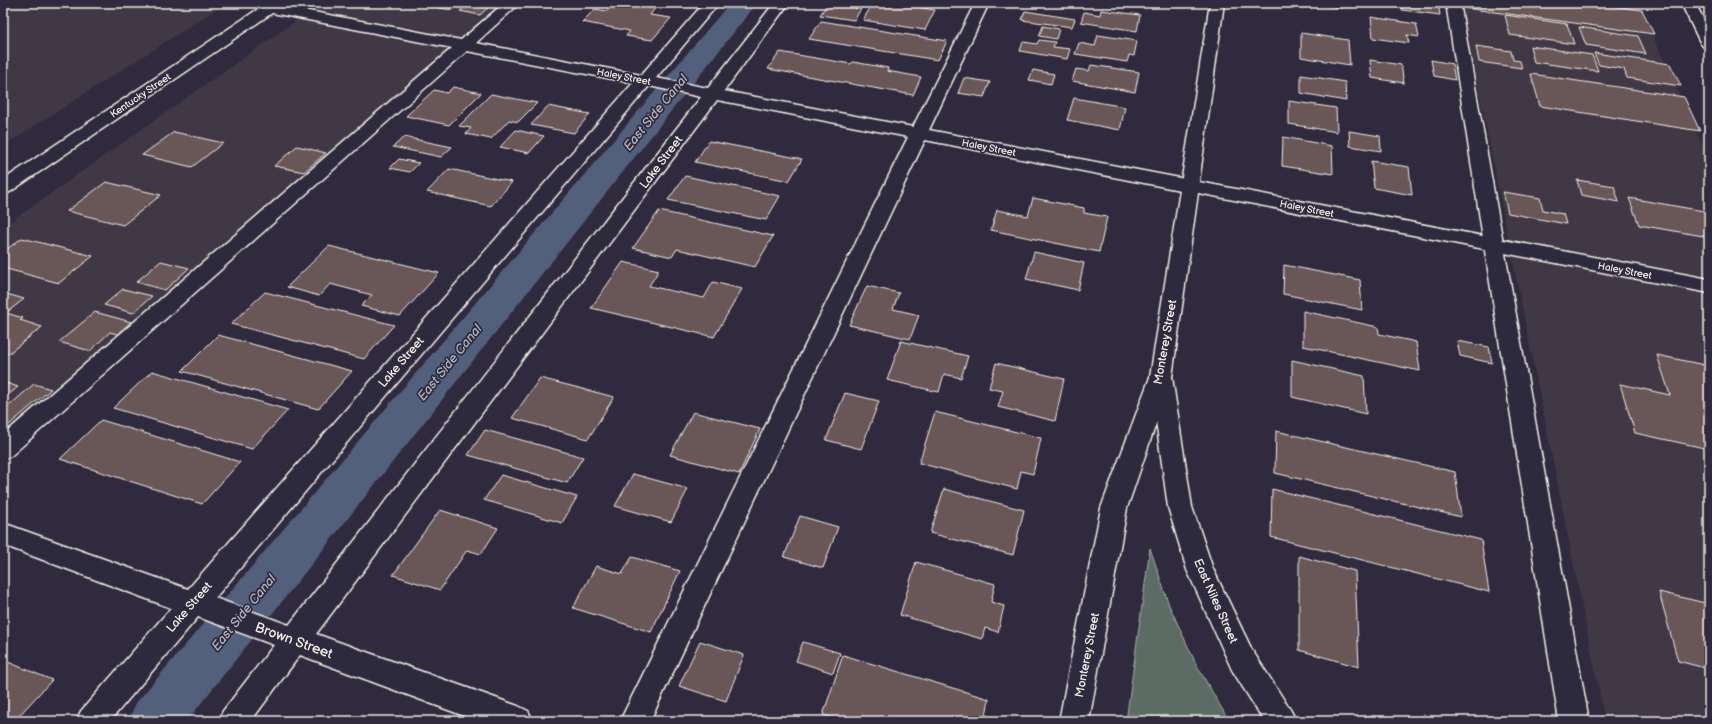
<svg xmlns="http://www.w3.org/2000/svg" width="1712" height="724" font-family="'Balsamiq Sans',sans-serif">
<style>
.built{fill:#403745}
.green{fill:#5b6c65;stroke:#a8aea6}
.lines{fill:none;stroke-linecap:round;stroke-linejoin:round}
.canal{fill:#52617c;fill-rule:evenodd}
.building{fill:#695657;stroke:#f4f1e8}
.minor-casing{stroke:#f4f1e8;stroke-width:3}
.major-casing{stroke:#f4f1e8;stroke-width:3}
.minor{fill:#2f2a3d;fill-rule:evenodd}
.major{fill:#2f2a3d;fill-rule:evenodd}
.labels{text-anchor:middle;stroke-width:3.5;stroke-linejoin:round;paint-order:stroke}
.far-street-label{font-size:10px;fill:#f4f1e8;stroke:#2f2a3d}
.street-label{font-size:12px;fill:#f4f1e8;stroke:#2f2a3d}
.water-label{font-size:13px;font-style:italic;fill:#b3b7bd;stroke:#2f2a3d}
.near-street-label{font-size:14px;fill:#f4f1e8;stroke:#2f2a3d}
</style>
<rect width="100%" height="100%" fill="#2f2a3d"/>
<filter id="ink" filterUnits="userSpaceOnUse"><feTurbulence type="fractalNoise" baseFrequency=".025" numOctaves="2"/><feDisplacementMap in="SourceGraphic" scale="8" xChannelSelector="R" yChannelSelector="G"/><feConvolveMatrix kernelMatrix="1 2 1 2 8 2 1 2 1" color-interpolation-filters="sRGB"/></filter>
<g filter="url(#ink)">
<path class="built" d="M3,3H226L3,146Z
M321,3H511L3,443V227Z
M1461,3H1638L1709,160V721H1605Z"/>
<path class="green" d="M1150,548L1169,605L1196,664L1229,721H1126Z"/>
<g class="lines">
<path class="canal" d="M730,3H757L187,721H128L136,703Z"/>
</g>
<path class="building" d="M411,3H460L452,10Z
M470,3H493L480,15L460,11Z
M615,3L655,8L650,15L671,18L652,40L626,36L630,31L582,22L595,9L607,11Z
M828,3H859L855,8L861,9L854,20L820,15Z
M873,3H891L935,10L925,30L863,20Z
M1106,3H1144L1143,8Z
M1306,3H1342V8Z
M1401,3H1438L1440,15L1402,10Z
M1464,3H1591L1642,10L1654,34L1465,8Z
M1101,10L1140,15L1137,31L1081,22L1084,12L1100,15Z
M1025,11L1075,19L1072,27L1022,20Z
M1505,15L1567,24L1574,44L1510,35Z
M1371,17L1416,24L1419,37L1407,35L1409,43L1373,38Z
M821,21L947,41L938,60L809,39Z
M1043,26L1059,29L1056,39L1039,36Z
M1579,27L1638,36L1646,54L1586,45Z
M1301,33L1348,40L1350,65L1301,57Z
M1098,35L1137,41L1134,56L1129,55L1127,62L1075,54L1079,43L1095,46Z
M1039,40L1055,42L1053,47L1070,49L1067,59L1020,51L1023,42L1037,44Z
M1476,46L1511,51L1513,60L1520,61L1522,68L1479,62Z
M1530,46L1592,55L1598,71L1534,62Z
M780,52L851,64L853,62L888,68L887,71L921,77L913,95L768,69Z
M1594,53L1670,64L1681,86L1627,78L1624,69L1599,65Z
M1370,60L1401,65L1404,83L1372,78Z
M1431,60L1452,64L1455,80L1434,76Z
M1091,65L1139,72L1135,92L1072,81L1076,69L1089,71Z
M1033,70L1054,74L1051,84L1029,80Z
M1531,74L1684,97L1700,131L1540,106Z
M1301,75L1345,82L1346,101L1301,93Z
M964,78L990,82L984,97L958,93Z
M453,87L481,93L449,125L406,116L434,90L447,93Z
M491,94L537,103L518,122L509,120L491,139L466,134L471,128L459,126Z
M1074,98L1125,107L1120,130L1067,120Z
M1289,101L1336,108L1337,132L1289,124Z
M548,106L590,114L574,133L531,125Z
M516,130L544,136L529,153L500,147Z
M1349,131L1380,136L1381,151L1350,146Z
M174,132L223,143L192,167L142,155Z
M404,137L452,147L441,157L393,147Z
M1283,137L1332,146L1333,174L1282,166Z
M709,141L802,159L789,181L695,162Z
M297,146L326,153L304,172L274,166Z
M399,159L419,163L410,172L390,168Z
M1371,161L1409,167L1412,195L1374,188Z
M449,169L512,182L491,206L427,192Z
M685,176L780,196L766,220L668,200Z
M1577,180L1614,186L1619,202L1581,195Z
M106,182L161,195L123,225L67,211Z
M1503,192L1540,198L1543,210L1563,214L1566,224L1508,213Z
M1033,198L1084,208V213L1107,217L1099,252L991,230L997,210L1028,216Z
M1629,198L1709,212V237L1639,225Z
M659,211L773,236L755,267L677,249L672,257L633,248Z
M22,238L93,256L59,283L3,268V252Z
M329,246L439,273L400,316L361,306L372,295L330,284L319,296L287,287Z
M1034,252L1084,263L1078,290L1026,279Z
M161,261L189,268L165,290L136,282Z
M623,262L659,270L649,286L704,298L713,282L742,289L714,337L591,308Z
M1284,265L1360,280L1362,310L1283,294Z
M867,286L899,293L893,309L919,315L910,339L849,325Z
M123,289L152,296L133,313L104,305Z
M265,292L394,325L364,359L231,324Z
M3,293L24,299L6,313L23,318L20,320L42,327L8,354L3,352Z
M1303,311L1378,327L1379,334L1416,342L1420,371L1303,346Z
M95,312L131,322L117,334L110,332L90,351L59,342Z
M218,335L352,371L318,409L182,371Z
M901,341L968,356L961,378L944,374L939,392L887,380Z
M1457,341L1489,347L1492,363L1460,356Z
M1657,355L1709,366V449L1635,433L1620,384L1670,395Z
M1292,360L1364,376L1366,414L1292,397Z
M996,363L1064,379L1055,421L998,407L1003,391L989,388Z
M152,371L288,410L252,449L113,408Z
M540,378L614,397L588,439L512,418Z
M3,382L18,387L3,399Z
M34,384L51,389L3,430V411Z
M845,393L879,401L861,449L826,440Z
M693,412L760,429L739,474L670,455Z
M935,412L1041,438L1033,474L1021,471L1017,489L919,463Z
M101,420L240,462L202,504L60,459Z
M485,430L583,457L567,483L468,455Z
M1276,431L1455,472L1461,517L1275,473Z
M633,474L688,489L671,522L615,506Z
M501,475L577,497L562,523L484,500Z
M944,489L1024,510L1013,555L930,533Z
M1272,489L1481,540L1489,592L1271,537Z
M440,510L498,528L481,554L467,550L440,590L393,575Z
M800,516L838,527L823,568L784,557Z
M1299,556L1355,571L1359,667L1299,650Z
M632,557L680,571L651,632L573,608L596,566L622,574Z
M916,562L995,584L991,602L1004,606L998,632L985,628L982,639L900,615Z
M1659,592L1709,604V669L1678,661Z
M700,641L744,655L726,701L679,686Z
M803,642L840,653L833,673L796,661Z
M843,655L989,699L985,721H843L823,715Z
M3,660L52,680L14,721H3Z
M1423,715L1445,721H1423Z"/>
<g class="lines">
<g class="minor-casing">
<path id="minor" d="M267,3H284L282,6L461,40L504,3H520L476,43L641,75L704,3H719L656,78L708,88L774,3H789L724,91L913,127L975,3H989L929,130L1190,180L1196,182L1199,186L1196,190L1190,192L925,140L650,721H620L908,137L717,100L316,634L518,706L528,711L533,721H478L300,655L251,721H218L223,711L274,645L198,617L110,721H76L81,711L171,608L3,545V523L188,589L633,83L467,51L11,456L3,459V435L452,48L272,13L10,192L3,194V180ZM649,86L701,97L289,625L215,598Z
M1446,3H1460L1589,721H1559Z
M1161,368L1169,371L1172,377L1127,508L1089,721H1059L1101,508L1150,377L1153,371Z"/>
</g>
<g class="major-casing">
<path id="major" d="M1210,3H1224L1199,182L1709,279V293L1198,193L1172,377L1192,507L1213,569L1252,650L1291,711L1296,721H1264L1232,670L1187,570L1168,507L1150,377Z
M1681,3H1695L1709,29V49L1704,47L1701,44Z"/>
</g>
<use href="#minor" class="minor"/>
<use href="#major" class="major"/>
</g>
</g>
<g class="labels">
<g class="far-street-label">
<text transform="translate(624 76) rotate(11)" y="4">Haley Street</text>
<text transform="translate(140 95) rotate(-34)" y="4">Kentucky Street</text>
<text transform="translate(989 147) rotate(11)" y="4">Haley Street</text>
<text transform="translate(1307 208) rotate(11)" y="4">Haley Street</text>
<text transform="translate(1625 270) rotate(11)" y="4">Haley Street</text>
</g>
<g class="street-label">
<text transform="translate(661 162) rotate(-53)" y="4">Lake Street</text>
<text transform="translate(1165 342) rotate(-80)" y="4">Monterey Street</text>
<text transform="translate(401 362) rotate(-49)" y="4">Lake Street</text>
<text transform="translate(1216 601) rotate(66)" y="4">East Niles Street</text>
<text transform="translate(189 607) rotate(-49)" y="4">Lake Street</text>
<text transform="translate(1087 655) rotate(-79)" y="4">Monterey Street</text>
</g>
<g class="water-label">
<text transform="translate(655 112) rotate(-51)" y="5">East Side Canal</text>
<text transform="translate(449 362) rotate(-51)" y="5">East Side Canal</text>
<text transform="translate(243 612) rotate(-51)" y="5">East Side Canal</text>
</g>
<g class="near-street-label">
<text transform="translate(294 640) rotate(20)" y="5">Brown Street</text>
</g>
</g>
<rect width="1712" height="724" fill="none" stroke="#2f2a3d" stroke-width="16"/>
<rect x="8" y="8" width="1696" height="708" fill="none" stroke="#f4f1e8" stroke-width="1.5" filter="url(#ink)"/>
</svg>
